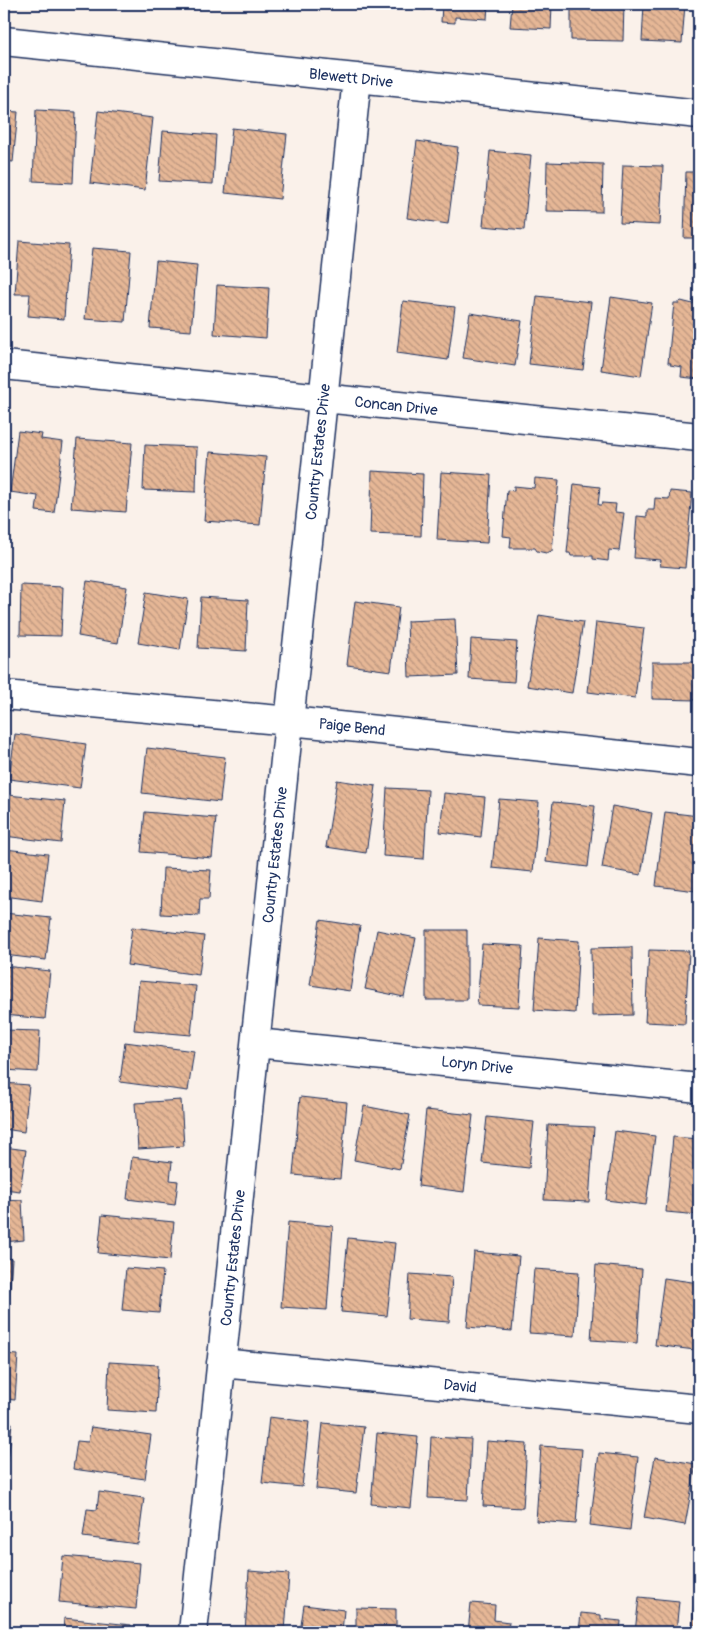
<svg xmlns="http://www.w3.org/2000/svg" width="703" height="1636" font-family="Pangolin,sans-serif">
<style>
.building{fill:url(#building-back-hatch);stroke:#1b2f5e}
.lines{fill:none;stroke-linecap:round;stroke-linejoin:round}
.minor-casing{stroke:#1b2f5e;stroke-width:31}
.minor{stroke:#fff;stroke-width:28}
.labels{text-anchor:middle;stroke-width:5;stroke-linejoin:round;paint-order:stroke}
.street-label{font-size:15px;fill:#1b2f5e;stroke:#fff}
</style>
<defs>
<pattern id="building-back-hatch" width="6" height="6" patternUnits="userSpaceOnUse" patternTransform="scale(1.25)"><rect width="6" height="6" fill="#e6b796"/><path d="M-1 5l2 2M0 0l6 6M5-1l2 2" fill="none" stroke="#ba957e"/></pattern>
</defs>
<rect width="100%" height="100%" fill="#faf1ea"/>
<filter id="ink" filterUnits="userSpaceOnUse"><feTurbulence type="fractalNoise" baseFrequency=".02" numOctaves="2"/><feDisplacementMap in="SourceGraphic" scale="10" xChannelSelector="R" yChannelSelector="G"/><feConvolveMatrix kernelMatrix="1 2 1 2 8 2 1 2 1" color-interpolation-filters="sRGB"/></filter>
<g filter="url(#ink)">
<path class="building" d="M375,4H427L426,10L375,5Z
M442,4H488L487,19L455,17V23L441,22Z
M512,4H552L551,29L510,27Z
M571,4H624L623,41L571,40Z
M644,4H685L682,43L642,41Z
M36,110L76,112L73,183L33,181Z
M4,111L18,112L13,162L4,161Z
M98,111L153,118L145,190L90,183Z
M232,128L287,134L280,199L225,193Z
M163,131L216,135L213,184L159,181Z
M417,141L458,147L448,224L407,218Z
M490,151L531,155L524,230L483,226Z
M547,162L603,164L602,212L546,211Z
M623,165L663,166L660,225L620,223Z
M686,172H699V238H684Z
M19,241L69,245L64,319L28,316L30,294H15Z
M92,248L131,251L125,322L85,319Z
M156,261L197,265L191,331L150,328Z
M217,285L269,288L266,338L214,334Z
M537,296L591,302L583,370L529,364Z
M611,297L652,303L641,376L601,370Z
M693,300L699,301V379L681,377L682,367L670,365L671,363H668L674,303H679L681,301L693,304Z
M403,301L455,307L448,360L397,353Z
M470,313L522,321L515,366L463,358Z
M18,431L42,434L41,439L63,442L54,513L36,511L38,496L10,492Z
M77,439L132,443L126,512L71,508Z
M145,445L197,447L196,492L143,490Z
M210,452L266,457L260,525L204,521Z
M372,471L423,474L421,536L370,534Z
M441,472L491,475L487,543L437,540Z
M535,478L559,480L552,551L546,553L537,551L535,548H510L511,537L503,536L507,490L514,491V486L534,488Z
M574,484L600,487L598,505H601L602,503L616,504L615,512L624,513L619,551L609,550L608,561L593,559V556H571L570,553H567Z
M670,491L692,493L685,568L660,566L661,560L634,558L637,516L647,517V510H654L655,498L669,499Z
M87,581L127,587L118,643L78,636Z
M21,585L63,587L61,636L20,635Z
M146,592L188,599L180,650L138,643Z
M201,597L248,600L246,651L198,648Z
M355,601L399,607L391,671L347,665Z
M539,615L583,622L572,693L527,686Z
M455,619L458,675L409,677L407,621Z
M596,622L644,628L635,698L588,692Z
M471,639L517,642L514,682L469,679Z
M652,662H698L697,700L652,699Z
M15,734L86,744L80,788L9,779Z
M147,748L225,757L220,802L142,793Z
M337,780L376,786L366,853L326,847Z
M387,788L428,790L424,859L383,856Z
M444,793L485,797L481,837L440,832Z
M8,795L65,801L61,843L4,836Z
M499,799L539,802L533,872L492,868Z
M553,802L595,806L588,867L546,862Z
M612,806L652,813L641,875L602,868Z
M145,812L216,818L212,858L141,852Z
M665,812L699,816V866L696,891L656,886Z
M5,849L48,854L42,901L4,896Z
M163,868L211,870L209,899H200L199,916L161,914Z
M4,913L51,918L46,960L4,955Z
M320,920L360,926L350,991L310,985Z
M132,927L204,936L199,975L127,965Z
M377,930L416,938L404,997L365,989Z
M426,930H467V1000H426Z
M539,938L579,941L575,1013L534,1010Z
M482,944L523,946L519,1007L477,1005Z
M632,947L633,1015L592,1016L591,948Z
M649,950L689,951L685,1024L645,1022Z
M4,966L50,971L45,1019L4,1015Z
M139,981L196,986L191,1035L134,1030Z
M4,1030L40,1031L38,1072L4,1070Z
M125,1042L194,1051L188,1091L120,1082Z
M4,1083L29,1085L24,1132L4,1129Z
M300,1097L347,1102L340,1179L293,1175Z
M181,1100L184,1146L138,1149L135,1103Z
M364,1106L410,1115L400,1169L354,1160Z
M426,1110L473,1115L464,1192L418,1186Z
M487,1117L534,1122L529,1168L482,1163Z
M548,1125L594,1127L589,1202L544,1200Z
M615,1131L655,1136L646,1205L606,1200Z
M673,1137L699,1139V1215L666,1212Z
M4,1147L26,1150L20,1191L4,1189Z
M132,1157L172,1162L170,1180L178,1181L175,1205L127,1199Z
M22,1200L24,1240L4,1242V1201Z
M102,1215L174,1222L170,1260L98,1253Z
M288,1222L333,1226L327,1310L281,1307Z
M348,1238L395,1243L387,1316L341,1312Z
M474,1252L519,1256L512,1331L467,1327Z
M4,1258L12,1259L9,1299L4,1298Z
M596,1265L642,1269L637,1343L591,1340Z
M126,1268L163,1271L159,1313L122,1310Z
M534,1269L579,1272L575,1336L529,1333Z
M410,1274L452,1277L449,1322L407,1319Z
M664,1278L699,1283V1318L695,1350L655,1345Z
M4,1354L18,1355L15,1400L4,1399Z
M109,1362L158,1365L156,1413L107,1410Z
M269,1417L309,1422L302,1487L262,1483Z
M4,1422L12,1423L8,1462H4Z
M323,1423L364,1427L356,1493L316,1489Z
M91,1427L151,1435L145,1479L73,1469L77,1441L88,1442Z
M377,1433L418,1437L411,1508L371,1504Z
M431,1437L471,1439L468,1500L428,1498Z
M487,1441L527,1444L523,1508L483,1506Z
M541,1446L582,1449L576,1524L536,1521Z
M599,1453L638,1457L630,1530L590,1525Z
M655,1457L696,1464L685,1525L644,1518Z
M99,1492L144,1498L138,1544L83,1537L87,1509L97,1510Z
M63,1556L140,1563L136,1609L59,1602Z
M249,1571L289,1574L285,1632H245Z
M694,1596H699V1632H692Z
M639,1597L679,1601L676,1632H635Z
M471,1603L495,1605L494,1620L509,1622L508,1632H468Z
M304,1605L344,1610L342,1632H300Z
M356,1608L396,1609V1632H356Z
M581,1613L601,1615V1619L621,1621L620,1632H579Z
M64,1618L131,1625L130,1632H63Z"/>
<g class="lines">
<g class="minor-casing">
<path id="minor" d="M4,41L699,114
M4,365L699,437
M4,695L290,721L699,763
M256,1043L699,1088
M221,1363L699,1409
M193,1632L357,78"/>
</g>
<use href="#minor" class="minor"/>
</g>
</g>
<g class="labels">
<g class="street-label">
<text transform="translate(351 78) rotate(6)" y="5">Blewett Drive</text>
<text transform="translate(396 406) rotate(6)" y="5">Concan Drive</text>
<text transform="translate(318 452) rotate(-84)" y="5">Country Estates Drive</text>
<text transform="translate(352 727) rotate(6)" y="5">Paige Bend</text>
<text transform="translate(275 855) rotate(-84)" y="5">Country Estates Drive</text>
<text transform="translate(477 1065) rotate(6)" y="5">Loryn Drive</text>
<text transform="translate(233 1258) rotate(-84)" y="5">Country Estates Drive</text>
<text transform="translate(460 1386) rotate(6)" y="5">David</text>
</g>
</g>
<rect width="703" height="1636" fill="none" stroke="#fff" stroke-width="20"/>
<rect x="10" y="10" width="683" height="1616" fill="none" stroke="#1b2f5e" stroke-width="2" filter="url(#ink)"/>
</svg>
